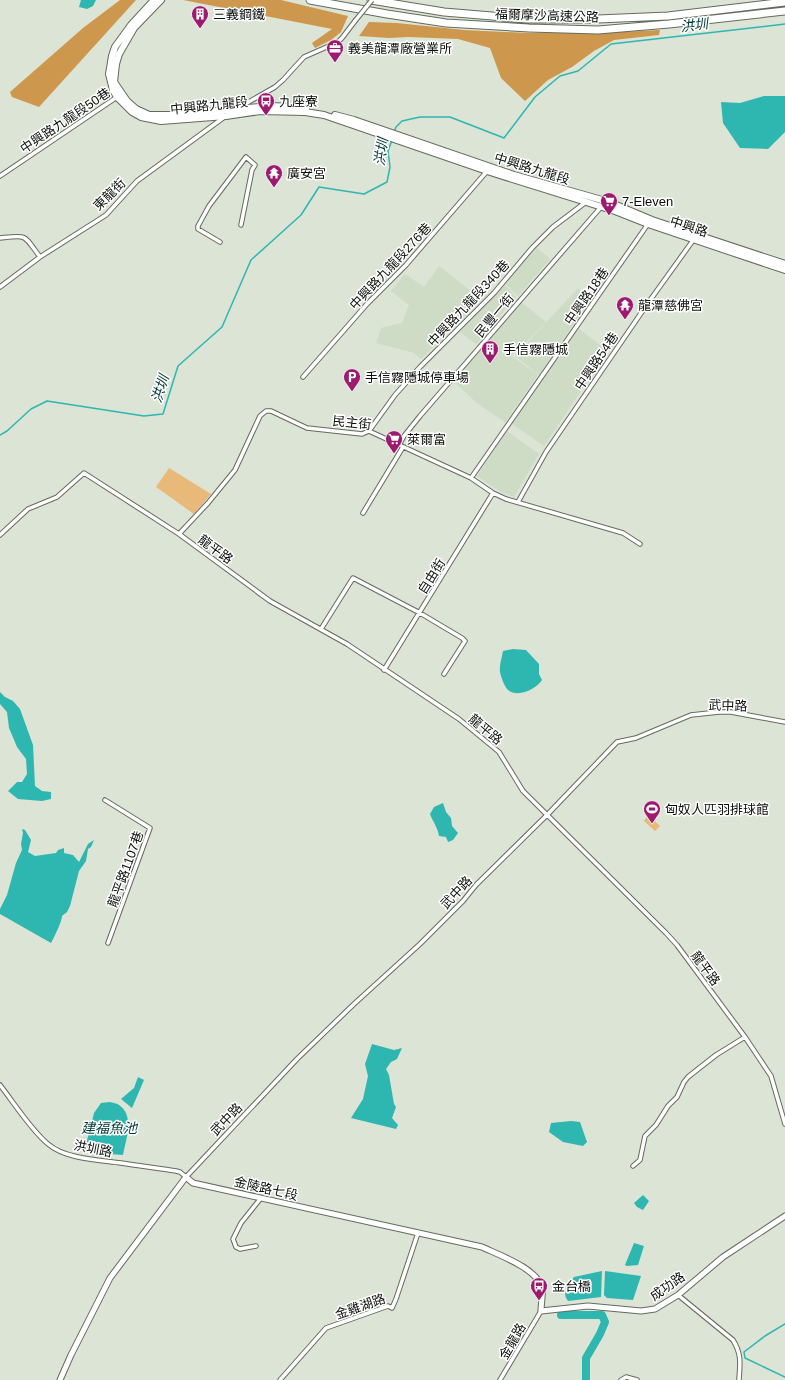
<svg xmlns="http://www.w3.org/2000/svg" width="785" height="1380" font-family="Arial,'Noto Sans TC',sans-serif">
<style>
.built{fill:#cedbc5}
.green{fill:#e8b979}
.forest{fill:#cd984d}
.water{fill:#2eb6b1}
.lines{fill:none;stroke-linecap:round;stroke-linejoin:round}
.stream{stroke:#2eb6b1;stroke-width:1.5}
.river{stroke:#2eb6b1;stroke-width:8}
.street-casing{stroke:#646b5e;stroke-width:5.5}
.secondary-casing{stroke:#646b5e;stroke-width:7}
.primary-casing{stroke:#646b5e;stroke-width:8}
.highway-casing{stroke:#646b5e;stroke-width:9}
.street{stroke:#fff;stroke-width:3.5}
.secondary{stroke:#fff;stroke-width:5}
.primary{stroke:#fff;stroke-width:6}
.highway{stroke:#fff;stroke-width:7}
.street-bridge-casing{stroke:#646b5e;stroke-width:5.5;stroke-linecap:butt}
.street-bridge{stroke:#fff;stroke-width:3.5}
.labels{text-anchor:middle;stroke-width:3;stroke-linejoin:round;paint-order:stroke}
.poi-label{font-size:13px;fill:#0d100b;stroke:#fff;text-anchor:start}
.street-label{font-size:13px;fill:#0d100b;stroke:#fff}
.water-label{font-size:14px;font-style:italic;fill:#003b39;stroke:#fff}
</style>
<rect width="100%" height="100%" fill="#dbe4d5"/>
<path class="built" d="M536,247L550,259L518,296L505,284Z
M439,266L481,299L421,359L414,353L376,343L381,328L402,323L409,305L391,291L405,274L424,287Z
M505,285L516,297L476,344L460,332Z
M578,288L591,299L539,375L515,356Z
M520,301L546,322L512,356L538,375L505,422L477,403L453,381Z
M579,329L608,351L544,446L512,424L575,331Z
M507,431L539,454L514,497L499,491L477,476Z"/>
<path class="green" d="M169,468L211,494L194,514L156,487Z
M648,815L660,826L655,831L644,821Z"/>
<path class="forest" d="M120,0H136L39,107L12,97L10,92L83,28Z
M183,0H281L348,16L341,32L331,40L315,48L312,43L332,29Z
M369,22L397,23L464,30L528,33H602L660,30L659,35L614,40L594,51L572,67L548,80L525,101L501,78L490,48L458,39L408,37L389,38L359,36Z"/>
<path class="water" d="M81,0H96L93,6L87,9L79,7Z
M764,96H785V132L768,149L740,148L723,123L721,102L740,103Z
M513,649L526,650L539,664V674L542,680C536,689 517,699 507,689C504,685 501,677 500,672C499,666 502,657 503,651Z
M0,692L5,697L13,701L20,709L33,745L35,786L42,791L51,792V799L42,801L18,799L8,791L17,782H22L27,774L26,759L17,747L9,728L7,712L0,704Z
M443,803L446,812L451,818L452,826L458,833L453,840L448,842L446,837L439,836C438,828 433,822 430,814L434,807Z
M22,829L25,830L31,840L28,852L35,856L56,853L58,850L64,848V853L73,855L79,862L88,844L94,840L91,847L88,849L86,861L79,871L70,906L67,912L62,916C62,921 54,938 51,943L0,914V909L7,895L16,863L22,850L21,844L23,833Z
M372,1044L394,1050L402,1048L397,1059L391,1062L386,1069L389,1075L394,1104L396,1107L392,1118L398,1125L396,1129L351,1118L363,1099L368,1076L365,1064Z
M138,1077L144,1080L132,1108L121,1099L134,1088Z
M110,1102C112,1103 117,1103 119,1105C135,1116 126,1139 123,1155L84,1152L94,1113L101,1103Z
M571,1121L580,1122L587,1142L583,1146L563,1142L549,1132L551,1123Z
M643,1195L649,1201L643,1210L637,1207L634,1203Z
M634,1243L644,1246L638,1265L627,1266L625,1265Z
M602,1271L601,1297L568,1301C561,1291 568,1286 574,1277Z
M605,1271L641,1276L633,1300L607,1298L604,1295Z"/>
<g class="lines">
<path class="stream" d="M394,132L396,127L402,121L420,117H450L504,138L535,97L560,76L578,71L611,44L785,24
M0,435L7,431L31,409L47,401L144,416L163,414L178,366L222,327L251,260L301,215L319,187L364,194L387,182L390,167L388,151L392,140
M785,1324L765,1336L744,1352L745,1358L785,1377"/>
<path class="river" d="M561,1315H602L605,1322L600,1334L586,1358V1380"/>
<g class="street-casing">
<path id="street" d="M240,107L275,87L283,80L304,57L338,42L342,38L355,21
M0,176L117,97
M0,238C28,235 23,234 40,257
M220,242L198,229V226L209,206L246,157L255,165L252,170L241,225
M0,287L40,257L106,215L137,181L223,118
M303,377L367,304L406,265L488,170
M369,431L395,395L420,367L494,293L532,248L553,227L586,202
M399,445L404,436L420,416L601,207L609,202
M471,478L648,224
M518,502L546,452L648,303L694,239
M363,513L403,447
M179,534L208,503L235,470L260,416L266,411H271L307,428L362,434L369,431L471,478L493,493L506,499L623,533L640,544
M0,535L28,509L57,497L84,473L179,534L270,601L347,644L459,719L499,752L523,791L666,933L677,945L745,1037L771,1076L785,1124
M321,629L353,578L420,613L462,638L465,641L444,674
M384,670L493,493
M105,800L150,828L108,943
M0,1085C14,1103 31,1130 48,1144C65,1159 100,1160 121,1163C139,1166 158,1168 176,1171L180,1172L186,1177L297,1059L354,1004L420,944L463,901L476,885L547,815L617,742L636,738L691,715L719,712H731L785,722
M633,1166L640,1160L645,1136L656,1125L668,1106L677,1097L684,1082L688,1077L716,1055L745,1037
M256,1246L240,1249L236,1247L233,1239L241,1223L261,1198
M678,1295L733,1340C742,1355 740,1363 739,1380
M280,1380L326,1328L388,1306L392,1308L396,1299L418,1233
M500,1380L541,1311
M621,1380L626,1377L637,1380"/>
</g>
<g class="secondary-casing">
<path id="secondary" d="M60,1380L71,1355L110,1278L186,1177L193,1183L482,1247C499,1255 539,1269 542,1289C543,1296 541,1304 541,1311L588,1306L641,1311L655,1309L678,1295L723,1257L785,1216"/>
</g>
<g class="primary-casing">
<path id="primary" d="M154,0L131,25L115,47L112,56L109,74L113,90L117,97L132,112L141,117L161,121L226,116L260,111L305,112L324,115L487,171L615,211L648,224L785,270
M161,0L134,28L119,54L116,64L114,82L127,101L136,109L149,115H169L270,106L295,107L306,109
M335,115L354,120L514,175L609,202L652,220L785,264"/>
</g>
<g class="highway-casing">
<path id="highway" d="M310,0L387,14L446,23L529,28L598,30L669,24L785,11
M371,0L444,12L527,19H598L668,16L785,2"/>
</g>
<use href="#street" class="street"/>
<use href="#secondary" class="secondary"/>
<use href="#primary" class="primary"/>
<use href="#highway" class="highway"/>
<g class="street-bridge-casing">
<path id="street-bridge" d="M355,21L372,0"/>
</g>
<use href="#street-bridge" class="street-bridge"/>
</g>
<defs>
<g id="building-pin" transform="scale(0.9)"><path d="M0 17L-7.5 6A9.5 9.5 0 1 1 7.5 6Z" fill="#9c1b6f" stroke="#fff"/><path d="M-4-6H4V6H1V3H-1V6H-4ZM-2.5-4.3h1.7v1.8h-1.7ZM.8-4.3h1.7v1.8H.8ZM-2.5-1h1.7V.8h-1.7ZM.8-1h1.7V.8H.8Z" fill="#fff"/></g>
<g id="office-pin" transform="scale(0.9)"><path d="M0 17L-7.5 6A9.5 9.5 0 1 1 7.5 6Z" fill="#9c1b6f" stroke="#fff"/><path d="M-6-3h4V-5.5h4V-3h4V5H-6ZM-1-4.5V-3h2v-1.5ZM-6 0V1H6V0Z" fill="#fff"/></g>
<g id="bus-pin" transform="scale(0.9)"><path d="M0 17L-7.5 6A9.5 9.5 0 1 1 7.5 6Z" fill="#9c1b6f" stroke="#fff"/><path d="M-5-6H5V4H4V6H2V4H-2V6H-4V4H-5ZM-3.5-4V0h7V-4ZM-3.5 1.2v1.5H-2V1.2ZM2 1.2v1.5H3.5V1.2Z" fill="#fff"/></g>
<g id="temple-pin" transform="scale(0.9)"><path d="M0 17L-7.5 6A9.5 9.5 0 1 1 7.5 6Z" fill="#9c1b6f" stroke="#fff"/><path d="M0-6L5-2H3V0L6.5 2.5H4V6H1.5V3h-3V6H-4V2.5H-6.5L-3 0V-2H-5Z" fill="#fff"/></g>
<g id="supermarket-pin" transform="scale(0.9)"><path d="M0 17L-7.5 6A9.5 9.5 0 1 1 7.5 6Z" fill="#9c1b6f" stroke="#fff"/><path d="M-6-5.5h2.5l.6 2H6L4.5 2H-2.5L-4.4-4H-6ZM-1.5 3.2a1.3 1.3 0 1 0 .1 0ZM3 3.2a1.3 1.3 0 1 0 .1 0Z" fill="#fff"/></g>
<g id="parking-pin" transform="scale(0.9)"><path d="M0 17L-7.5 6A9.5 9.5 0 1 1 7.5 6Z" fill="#9c1b6f" stroke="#fff"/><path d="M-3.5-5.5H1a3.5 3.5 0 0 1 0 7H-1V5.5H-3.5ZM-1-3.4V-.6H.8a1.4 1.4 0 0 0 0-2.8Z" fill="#fff"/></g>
<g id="stadium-pin" transform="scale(0.9)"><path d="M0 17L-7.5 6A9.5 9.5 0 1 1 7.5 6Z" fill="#9c1b6f" stroke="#fff"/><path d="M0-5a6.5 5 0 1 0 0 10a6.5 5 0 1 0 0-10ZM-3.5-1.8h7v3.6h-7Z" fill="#fff"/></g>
</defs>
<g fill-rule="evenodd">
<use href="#building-pin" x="200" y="14"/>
<use href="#office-pin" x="335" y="48"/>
<use href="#bus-pin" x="266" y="101"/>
<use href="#temple-pin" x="274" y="173"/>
<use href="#supermarket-pin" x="609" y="201"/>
<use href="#temple-pin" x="625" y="305"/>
<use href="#building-pin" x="490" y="349"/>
<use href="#parking-pin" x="352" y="377"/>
<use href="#supermarket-pin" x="394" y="439"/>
<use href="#stadium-pin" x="652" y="809"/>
<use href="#bus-pin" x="539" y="1286"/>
</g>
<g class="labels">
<g class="poi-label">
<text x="213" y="19">三義鋼鐵</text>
<text x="348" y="53">義美龍潭廠營業所</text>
<text x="279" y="106">九座寮</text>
<text x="287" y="178">廣安宮</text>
<text x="622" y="206">7-Eleven</text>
<text x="638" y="310">龍潭慈佛宮</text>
<text x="503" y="354">手信霧隱城</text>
<text x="365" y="382">手信霧隱城停車場</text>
<text x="407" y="444">萊爾富</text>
<text x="665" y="814">匈奴人匹羽排球館</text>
<text x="552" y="1291">金台橋</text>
</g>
<g class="street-label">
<text transform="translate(547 15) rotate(2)" y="5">福爾摩沙高速公路</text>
<text transform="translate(209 105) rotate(-6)" y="5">中興路九龍段</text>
<text transform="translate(65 120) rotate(-34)" y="5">中興路九龍段50巷</text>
<text transform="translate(532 168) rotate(17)" y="5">中興路九龍段</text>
<text transform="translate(109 194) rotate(-45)" y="5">東龍街</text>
<text transform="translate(689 226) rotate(18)" y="5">中興路</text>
<text transform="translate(390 266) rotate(-47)" y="5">中興路九龍段276巷</text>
<text transform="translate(586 296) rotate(-55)" y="5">中興路18巷</text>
<text transform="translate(468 303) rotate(-47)" y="5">中興路九龍段340巷</text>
<text transform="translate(494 315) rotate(-50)" y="5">民豐一街</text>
<text transform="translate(596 361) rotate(-56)" y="5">中興路54巷</text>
<text transform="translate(352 422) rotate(6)" y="5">民主街</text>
<text transform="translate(216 549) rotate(36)" y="5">龍平路</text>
<text transform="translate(431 576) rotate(-58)" y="5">自由街</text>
<text transform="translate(728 705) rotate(2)" y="5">武中路</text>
<text transform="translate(486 729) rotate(40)" y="5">龍平路</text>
<text transform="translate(125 869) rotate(-70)" y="5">龍平路1107巷</text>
<text transform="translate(456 892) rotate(-47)" y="5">武中路</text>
<text transform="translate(706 968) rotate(54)" y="5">龍平路</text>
<text transform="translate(226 1119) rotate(-46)" y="5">武中路</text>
<text transform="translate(93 1148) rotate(11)" y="5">洪圳路</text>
<text transform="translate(266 1188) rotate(13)" y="5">金陵路七段</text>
<text transform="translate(667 1286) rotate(-35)" y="5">成功路</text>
<text transform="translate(360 1306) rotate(-19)" y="5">金雞湖路</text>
<text transform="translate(512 1341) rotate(-60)" y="5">金龍路</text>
</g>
<g class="water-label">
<text transform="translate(694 25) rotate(-7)" y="5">洪圳</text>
<text transform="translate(381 152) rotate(-82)" y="5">洪圳</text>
<text transform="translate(160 389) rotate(-72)" y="5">洪圳</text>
<text x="109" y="1133">建福魚池</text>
</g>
</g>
</svg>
